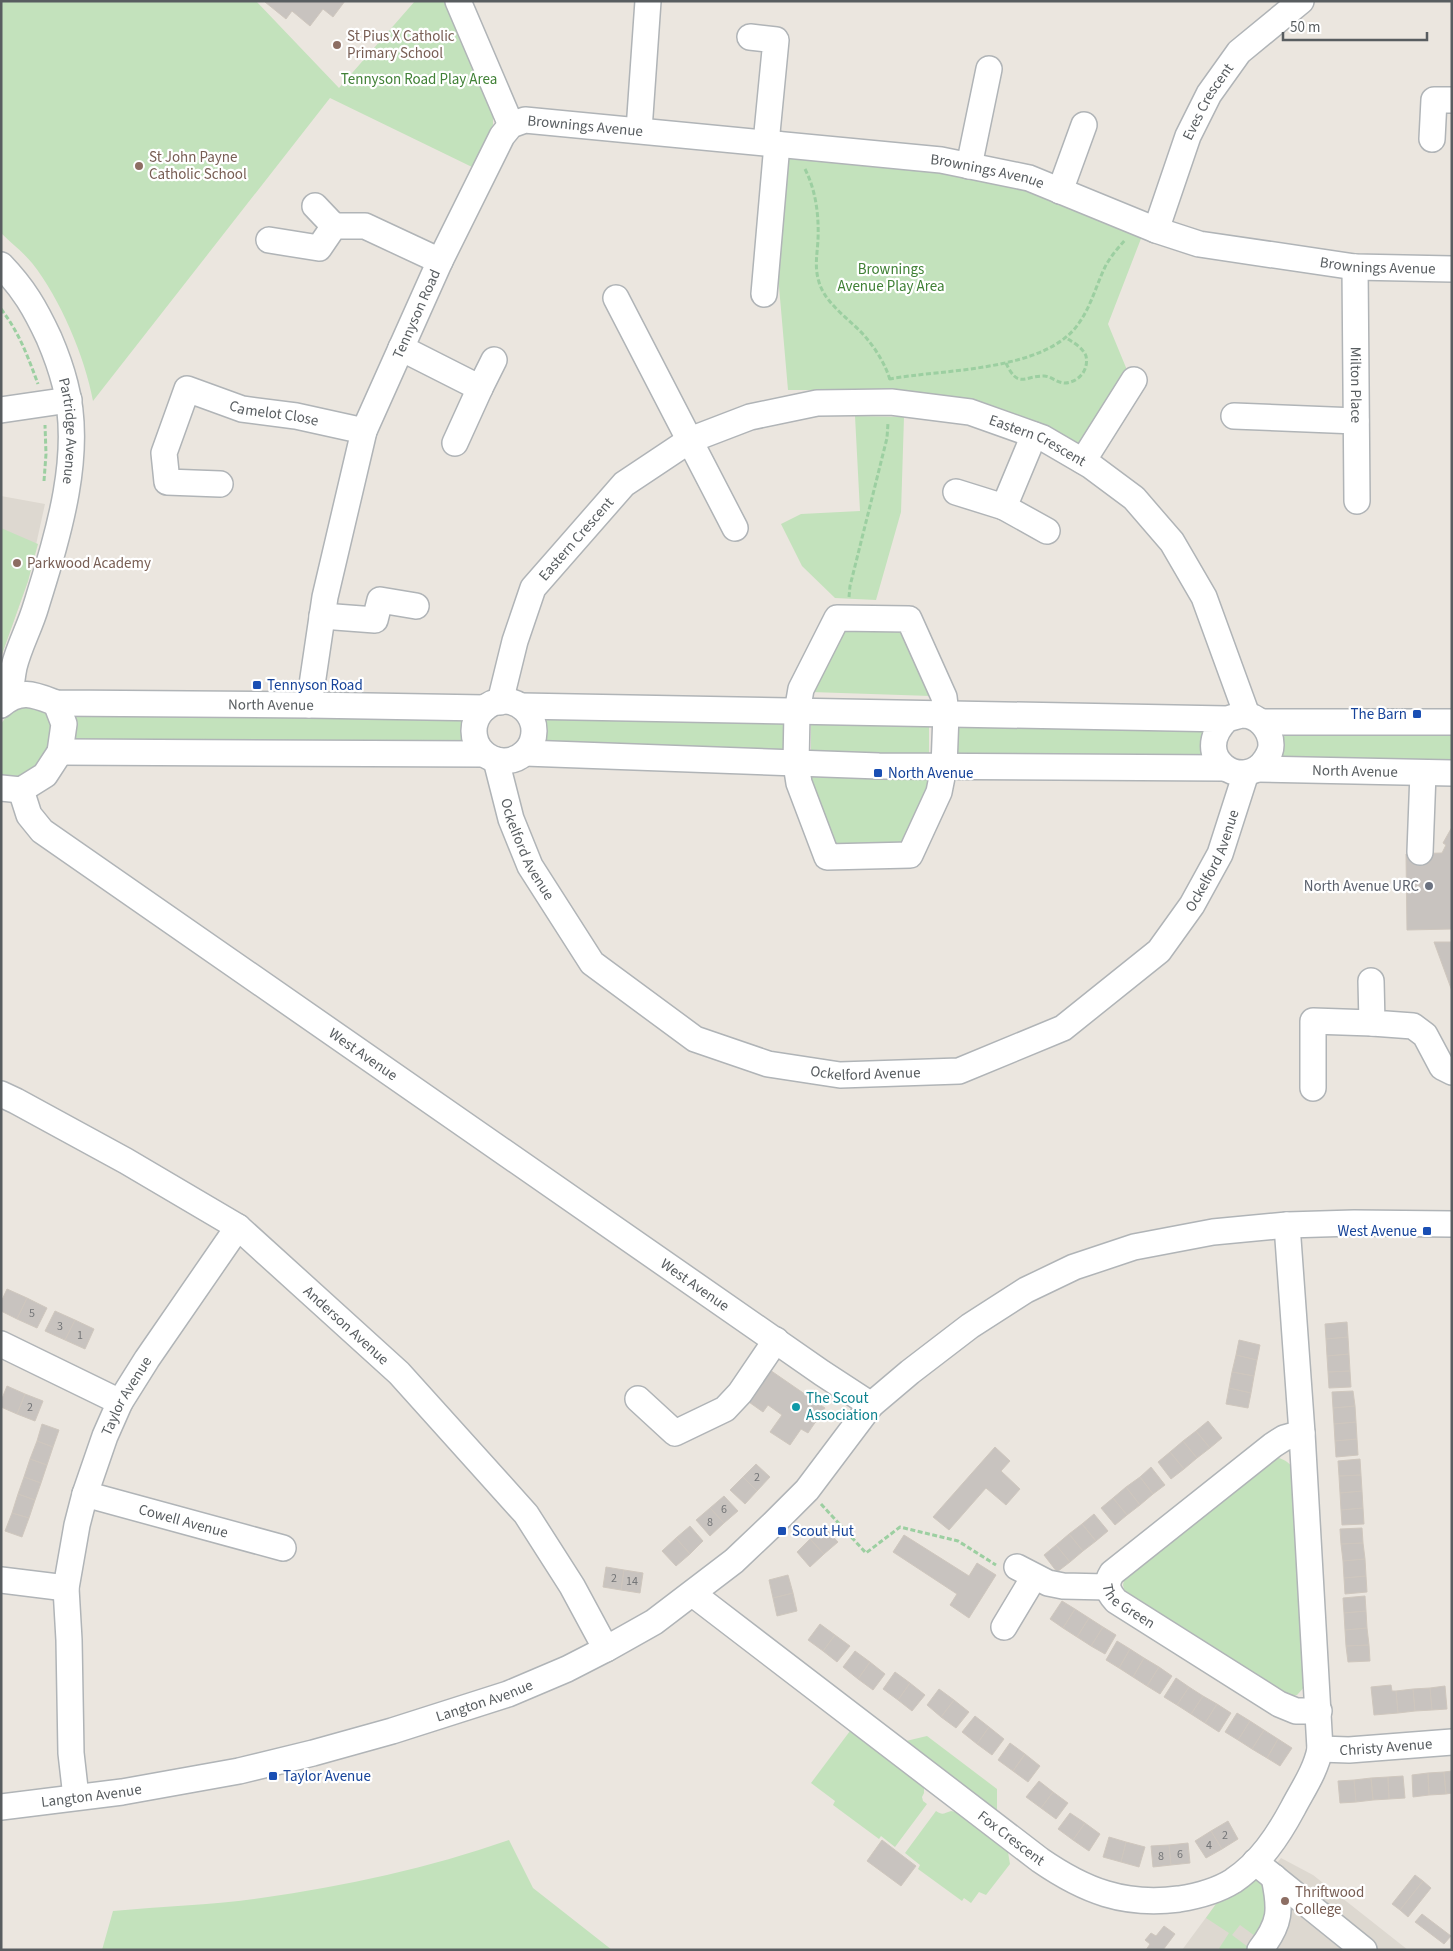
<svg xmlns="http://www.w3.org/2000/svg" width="1453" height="1951" font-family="'Source Sans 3',sans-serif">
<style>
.education{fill:#ddd8d0}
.green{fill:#c3e2bc}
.building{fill:#c8c3bf;stroke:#cfc7be}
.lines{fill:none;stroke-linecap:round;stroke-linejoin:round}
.minor-casing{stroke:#b0b4b7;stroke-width:28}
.path{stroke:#9ccfa1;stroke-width:3;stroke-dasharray:5 2.5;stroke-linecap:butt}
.minor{stroke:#fff;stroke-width:25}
.education-dot{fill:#8d6e63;stroke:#fff;stroke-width:2}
.transit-dot{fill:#1a4fb4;stroke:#fff;stroke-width:2}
.worship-dot{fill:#6b7280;stroke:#fff;stroke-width:2}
.culture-dot{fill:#0f9aa8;stroke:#fff;stroke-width:2}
.labels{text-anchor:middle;stroke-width:4.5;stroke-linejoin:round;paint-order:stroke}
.number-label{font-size:12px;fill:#747678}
.education-label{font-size:15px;fill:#785e54;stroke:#fff;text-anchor:start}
.park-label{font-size:15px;fill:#408136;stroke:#fff}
.street-label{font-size:15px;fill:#585d60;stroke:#fff}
.transit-label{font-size:15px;fill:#164399;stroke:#fff;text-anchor:start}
.worship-label{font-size:15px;fill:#5b616d;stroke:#fff;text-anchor:end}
.culture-label{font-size:15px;fill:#0d838f;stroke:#fff;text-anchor:start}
</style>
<rect width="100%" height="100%" fill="#ebe6df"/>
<path class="education" d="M1,496L45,504L28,581L1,657Z
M1281,1858L1313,1875L1408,1950H1182L1216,1904L1261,1883Z"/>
<path class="green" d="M1,1H256L339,88L415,1H443L445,3L493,112V125L472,167L330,98L93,401C85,357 60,298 32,263C23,252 11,243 1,233Z
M787,158L899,165L1026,190L1142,236L1108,324L1127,370L1080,444L974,399L884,390H788L778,275Z
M855,416L904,417L901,512L876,600L835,598L802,566L781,524L801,514L860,511Z
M1,528L38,544L28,581L1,657Z
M838,629L906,631L931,696L811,692Z
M26,704L40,707L51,715L56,741L25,781L1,779V724L10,711Z
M74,710L468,716V747L73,741Z
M542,715L784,722L783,753L541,746Z
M811,722L929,724V756L811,754Z
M956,723L1204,726V760L956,758Z
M1277,730L1452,732V765L1276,763Z
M808,777L930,779L899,849L837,848Z
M1273,1456C1283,1459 1289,1461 1294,1470L1309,1682L1297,1695L1290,1697L1125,1593L1123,1585L1125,1576Z
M850,1731L924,1788V1793L922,1797L923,1801L927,1804L895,1847L881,1836L879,1839L833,1805L835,1801L811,1783Z
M927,1736L997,1789V1811L906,1741Z
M936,1811C943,1816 944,1813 951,1811L956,1812L1008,1852L1010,1864L986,1895L979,1892L971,1903L964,1898L962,1901L918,1869L920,1865L905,1853Z
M509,1840L533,1888L612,1950H102L113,1911C163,1906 213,1905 261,1898C346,1886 429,1868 509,1840Z
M1257,1879L1266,1888L1267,1917L1255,1936L1240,1925L1232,1935L1248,1947L1245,1950H1218L1229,1933L1206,1918L1216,1904L1230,1898Z"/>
<path class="building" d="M345,1L333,17L323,9L310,26L292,11L286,19L265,2Z
M1452,827V929L1407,930L1406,854L1442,853L1446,845L1443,843Z
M1434,942H1452V991Z
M7,1289L27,1298L17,1319L1,1311V1302Z
M27,1298L47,1308L37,1328L17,1319Z
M55,1311L75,1320L65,1340L45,1331Z
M75,1320L94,1329L85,1349L65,1340Z
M1347,1322L1348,1337L1326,1339L1325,1324Z
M1348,1337L1349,1354L1327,1356L1326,1339Z
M1239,1340L1260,1345L1257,1360L1236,1355Z
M1349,1354L1350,1371L1328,1372L1327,1356Z
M1236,1355L1257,1360L1254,1376L1232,1372Z
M767,1368L825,1408L808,1433L801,1429L790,1445L770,1432L782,1415L768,1405L763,1412L746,1400Z
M1350,1371L1351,1387L1329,1388L1328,1372Z
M1232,1372L1254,1376L1251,1393L1229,1388Z
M7,1386L25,1394L17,1414L1,1407V1401Z
M1229,1388L1251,1393L1248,1408L1226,1404Z
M1353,1391L1355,1406L1333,1408L1332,1392Z
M25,1394L43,1401L35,1421L17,1414Z
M1355,1406L1356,1422L1334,1424L1333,1408Z
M1208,1421L1222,1438L1210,1448L1196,1431Z
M1356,1422L1357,1439L1335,1441L1334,1424Z
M42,1424L59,1430L53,1447L37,1441Z
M1196,1431L1210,1448L1197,1458L1183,1441Z
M1357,1439L1358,1455L1336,1457L1335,1441Z
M37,1441L53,1447L47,1465L30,1459Z
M1183,1441L1197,1458L1184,1469L1170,1452Z
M995,1447L1010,1461L1001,1471L1020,1489L1006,1505L986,1488L949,1530L933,1517Z
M1170,1452L1184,1469L1171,1479L1158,1462Z
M30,1459L47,1465L41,1483L24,1477Z
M1360,1459L1361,1475L1339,1476L1338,1461Z
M756,1464L770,1477L757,1491L743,1477Z
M1151,1467L1165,1485L1153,1494L1140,1477Z
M1361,1475L1362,1491L1340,1493L1339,1476Z
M24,1477L41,1483L35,1500L18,1494Z
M743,1477L757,1491L745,1504L730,1490Z
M1140,1477L1153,1494L1140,1505L1126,1487Z
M1126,1487L1140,1505L1127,1515L1113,1498Z
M1362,1491L1363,1508L1341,1510L1340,1493Z
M18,1494L35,1500L29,1518L12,1513Z
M724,1496L738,1511L724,1523L710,1508Z
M1113,1498L1127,1515L1115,1525L1101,1508Z
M710,1508L724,1523L710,1536L696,1520Z
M1363,1508L1364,1524L1342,1525L1341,1510Z
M12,1513L29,1518L22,1537L5,1531Z
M1094,1514L1108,1531L1096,1541L1082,1524Z
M1082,1524L1096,1541L1083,1551L1069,1534Z
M690,1526L703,1541L690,1554L676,1538Z
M824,1527L838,1542L824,1554L810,1539Z
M1362,1528L1363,1543L1341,1544L1340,1529Z
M1069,1534L1083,1551L1070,1562L1056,1545Z
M904,1535L969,1576L977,1563L996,1575L969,1618L950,1605L957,1594L893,1552Z
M676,1538L690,1554L676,1566L662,1551Z
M810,1539L824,1554L810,1567L797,1552Z
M1363,1543L1365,1559L1343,1561L1341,1544Z
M1056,1545L1070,1562L1057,1572L1044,1555Z
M1365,1559L1366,1576L1344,1578L1343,1561Z
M606,1567L624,1570L621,1590L603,1587Z
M624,1570L643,1573L640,1593L621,1590Z
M788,1575L793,1593L773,1598L769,1580Z
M1366,1576L1367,1592L1345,1594L1344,1578Z
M793,1593L797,1611L777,1616L773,1598Z
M1365,1596L1366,1611L1344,1613L1343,1598Z
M1062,1601L1075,1609L1063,1628L1050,1619Z
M1075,1609L1089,1618L1077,1637L1063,1628Z
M1366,1611L1367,1628L1345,1630L1344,1613Z
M1089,1618L1103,1627L1091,1646L1077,1637Z
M820,1624L835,1635L823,1651L808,1640Z
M1103,1627L1116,1635L1105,1654L1091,1646Z
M1367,1628L1369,1645L1346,1646L1345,1630Z
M835,1635L850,1646L837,1662L823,1651Z
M1117,1641L1130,1649L1119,1668L1106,1660Z
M1369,1645L1370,1661L1348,1662L1346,1646Z
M1130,1649L1144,1658L1133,1677L1119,1668Z
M855,1651L870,1662L858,1679L843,1667Z
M1144,1658L1159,1667L1147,1686L1133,1677Z
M870,1662L885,1674L873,1690L858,1679Z
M1159,1667L1172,1676L1160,1694L1147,1686Z
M895,1672L910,1683L898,1700L883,1689Z
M1176,1678L1189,1687L1177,1705L1164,1697Z
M910,1683L925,1695L912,1711L898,1700Z
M1391,1685L1392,1691H1396L1398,1713L1374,1715L1371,1687Z
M1445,1686L1447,1709L1432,1710L1430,1688Z
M1189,1687L1203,1696L1191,1714L1177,1705Z
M1430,1688L1432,1710L1415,1711L1413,1689Z
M939,1689L954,1700L941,1717L927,1705Z
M1413,1689L1415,1711L1398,1713L1396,1691Z
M1203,1696L1217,1704L1205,1723L1191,1714Z
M954,1700L969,1712L956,1728L941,1717Z
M1217,1704L1231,1713L1219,1732L1205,1723Z
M1237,1713L1250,1721L1238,1740L1225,1732Z
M975,1716L989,1727L977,1744L962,1732Z
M1250,1721L1264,1730L1252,1749L1238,1740Z
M989,1727L1004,1739L992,1755L977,1744Z
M1264,1730L1278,1739L1267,1758L1252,1749Z
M1278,1739L1292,1748L1280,1766L1267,1758Z
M1010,1743L1025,1754L1013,1771L998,1760Z
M1025,1754L1040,1766L1028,1782L1013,1771Z
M1452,1771V1793L1446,1794L1444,1772Z
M1444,1772L1446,1794L1429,1795L1428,1773Z
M1428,1773L1429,1795L1413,1797L1412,1775Z
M1403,1776L1405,1798L1389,1799L1388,1777Z
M1388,1777L1389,1799L1373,1800L1371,1778Z
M1371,1778L1373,1800L1356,1802L1354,1780Z
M1354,1780L1356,1802L1340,1803L1338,1781Z
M1039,1781L1053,1792L1041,1808L1026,1797Z
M1053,1792L1068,1803L1056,1819L1041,1808Z
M1070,1813L1085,1823L1073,1840L1058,1829Z
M1228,1821L1238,1839L1222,1849L1211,1831Z
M1085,1823L1100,1834L1089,1851L1073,1840Z
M1211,1831L1222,1849L1206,1858L1195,1841Z
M1109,1837L1126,1842L1121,1862L1103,1857Z
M882,1840L916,1866L901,1886L867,1861Z
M1126,1842L1145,1847L1139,1867L1121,1862Z
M1188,1843L1190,1863L1171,1865L1169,1845Z
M1169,1845L1171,1865L1153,1867L1151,1846Z
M1415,1875L1423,1881L1400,1910L1392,1904Z
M1423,1881L1431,1888L1408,1917L1400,1910Z
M1422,1914L1451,1936L1444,1944L1415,1922Z
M1164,1926L1175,1934L1163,1950H1146L1150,1944L1145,1940L1151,1933L1156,1936Z"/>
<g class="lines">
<g class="minor-casing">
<g id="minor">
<path d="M458,1L511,125"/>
<path d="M750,37L776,40L766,143"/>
<path d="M639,130L648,1"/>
<path d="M1432,139L1434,100H1452"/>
<path d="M969,166L989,69"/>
<path d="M1060,191L1084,125"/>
<path d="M315,206L334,226"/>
<path id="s1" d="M1156,230L1188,136L1209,94L1239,52L1301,1"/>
<path d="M269,240L319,248L334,226H365L440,261"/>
<path id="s2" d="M1,265C24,289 35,308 49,338C55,352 61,368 65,384C84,455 57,538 36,606C30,627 19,646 14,667C12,677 11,687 10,697"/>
<path id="s3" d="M1355,267L1357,501"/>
<path d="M764,294L777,144"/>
<path d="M616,298L735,528"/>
<path d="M401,348L480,388L494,360"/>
<path d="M1,410L69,400"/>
<path d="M1234,416L1356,421"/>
<path d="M455,443L480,388"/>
<path d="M1083,461L1134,380"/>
<path id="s4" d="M220,484L167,482L164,453L187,389L242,409L296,416L364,431"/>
<path d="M956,492L1004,507L1034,435"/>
<path d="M1004,507L1047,531"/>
<path d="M322,616L375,620L380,600L416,606"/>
<path d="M837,618L909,619L944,697L946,714L944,767L939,792L910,855L827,857L799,783L796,764L797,712L801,689Z"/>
<circle cx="504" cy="731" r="30"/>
<path id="s5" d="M500,702L515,641L533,588L624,484L690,440L750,417L817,403L891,402L970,412L1043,438L1091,466L1134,498L1172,542L1204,597L1247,715"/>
<path id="s6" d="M1,705C21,688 35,695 56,703L309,705L485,708"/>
<path id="s7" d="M309,705L325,597L364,431L440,261L502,136L511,125L525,120L941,160L1029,178L1156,230L1199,244L1355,267L1452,269"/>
<path d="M521,706L1227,719C1231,718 1237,716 1241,715C1258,714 1271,730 1271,745C1271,751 1269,754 1266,759C1244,794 1188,757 1227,719"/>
<path d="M1261,722H1452"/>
<path d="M60,752L484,754"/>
<path d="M525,753L879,766L1224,768"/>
<path id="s8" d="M496,760L511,819L530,866L592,963L695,1039L768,1064L840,1075L959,1071L1063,1028L1159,951L1192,905L1220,854L1246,773"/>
<path id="s9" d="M1257,769L1452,773"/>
<path d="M1,788L21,790L45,775L60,752L64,724L56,703"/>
<path id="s10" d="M21,790L29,815L42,831L822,1373L871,1405"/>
<path d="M1420,852L1423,773"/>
<path d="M1371,981L1372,1023L1413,1026L1425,1035L1442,1067L1452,1072"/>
<path d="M1313,1088V1021L1372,1023"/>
<path id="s11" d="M1,1094L16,1101L126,1161L238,1227L399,1373L526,1514L572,1586L606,1649"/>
<path d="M1,1344L120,1402"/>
<path d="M638,1399L675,1433L725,1409L740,1393L776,1340"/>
<path id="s12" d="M1302,1433L1284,1438L1273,1445L1112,1573C1105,1584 1107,1591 1116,1601L1279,1704L1296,1711H1319"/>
<path id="s13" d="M85,1494L283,1548"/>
<path d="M1017,1567L1048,1583L1063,1586L1107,1587"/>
<path d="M1,1580L66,1588"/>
<path id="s14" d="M693,1594L1040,1860C1085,1891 1124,1906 1179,1899C1198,1896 1217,1891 1233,1881C1260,1863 1278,1836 1293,1808C1303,1789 1316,1770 1320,1749L1302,1433L1287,1225"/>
<path d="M1004,1627L1034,1577"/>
<path id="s15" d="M1320,1749L1349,1750L1452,1742"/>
<path id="s16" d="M76,1797L71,1753L69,1640L66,1588L77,1525L85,1494L105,1436L120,1402L147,1359L238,1227"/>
<path id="s17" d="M1,1807L122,1792L239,1771L313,1753L392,1731L508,1694L567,1669L606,1649L654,1622L734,1561L773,1524L807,1490L871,1405L910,1372L970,1326L1026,1290L1074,1267L1134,1247L1213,1232L1287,1225L1354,1223L1452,1224"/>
<path d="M1255,1862L1364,1950"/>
<path d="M1260,1950C1281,1923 1281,1910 1274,1877"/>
</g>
</g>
<path class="path" d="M805,169C816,191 819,215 818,240C817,256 814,269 820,285C828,307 854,322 868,340C877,351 886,366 890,380
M1,309C19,332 28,357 38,384
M1006,363C1018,389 1024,376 1044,376C1051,376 1057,383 1065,383C1079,382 1089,370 1086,356C1083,348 1073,342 1066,338
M889,379C943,369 1046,372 1079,323C1091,306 1096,286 1105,267C1110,257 1118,248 1125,240
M44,481L46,454L45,425
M849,597L850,586L887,438L888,423
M821,1504L866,1553L900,1527L958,1541L996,1565"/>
<use href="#minor" class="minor"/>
</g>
<g class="education-dot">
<circle cx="337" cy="45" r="5"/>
<circle cx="139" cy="166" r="5"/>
<circle cx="17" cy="563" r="5"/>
<circle cx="1285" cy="1901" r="5"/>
</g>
<g class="transit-dot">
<rect x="252" y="680" width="10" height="10" rx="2.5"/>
<rect x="1412" y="709" width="10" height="10" rx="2.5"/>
<rect x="873" y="768" width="10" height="10" rx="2.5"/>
<rect x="1422" y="1226" width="10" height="10" rx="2.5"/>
<rect x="777" y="1526" width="10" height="10" rx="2.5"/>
<rect x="268" y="1771" width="10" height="10" rx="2.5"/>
</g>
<circle class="worship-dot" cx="1429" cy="886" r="5"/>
<circle class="culture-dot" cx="796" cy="1407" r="5"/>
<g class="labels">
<g class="number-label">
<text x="32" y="1317">5</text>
<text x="60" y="1330">3</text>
<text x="80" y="1339">1</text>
<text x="30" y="1411">2</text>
<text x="757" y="1481">2</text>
<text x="724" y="1513">6</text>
<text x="710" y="1526">8</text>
<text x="614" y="1582">2</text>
<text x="632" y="1585">14</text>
<text x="1225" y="1839">2</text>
<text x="1209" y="1849">4</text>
<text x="1180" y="1858">6</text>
<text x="1161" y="1860">8</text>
</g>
<g class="education-label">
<text x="347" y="41">St Pius X Catholic<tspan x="347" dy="17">Primary School</tspan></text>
<text x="149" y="162">St John Payne<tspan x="149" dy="17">Catholic School</tspan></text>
<text x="27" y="568">Parkwood Academy</text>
<text x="1295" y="1897">Thriftwood<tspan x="1295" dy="17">College</tspan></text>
</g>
<g class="park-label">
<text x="419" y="84">Tennyson Road Play Area</text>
<text x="891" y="274">Brownings<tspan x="891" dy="17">Avenue Play Area</tspan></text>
</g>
<g class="street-label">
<text dy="5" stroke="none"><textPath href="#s1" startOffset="139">Eves Crescent</textPath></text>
<text dy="5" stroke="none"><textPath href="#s7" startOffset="695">Brownings Avenue</textPath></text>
<text dy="5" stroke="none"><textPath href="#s7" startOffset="1100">Brownings Avenue</textPath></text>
<text dy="5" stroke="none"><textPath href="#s7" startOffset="1505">Brownings Avenue</textPath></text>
<text dy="5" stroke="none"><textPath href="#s7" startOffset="408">Tennyson Road</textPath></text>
<text dy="5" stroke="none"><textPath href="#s3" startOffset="118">Milton Place</textPath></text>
<text dy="5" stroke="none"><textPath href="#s4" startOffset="241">Camelot Close</textPath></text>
<text dy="5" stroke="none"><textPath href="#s2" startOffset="184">Partridge Avenue</textPath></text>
<text dy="5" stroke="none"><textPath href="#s5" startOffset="696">Eastern Crescent</textPath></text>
<text dy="5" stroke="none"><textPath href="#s5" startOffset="184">Eastern Crescent</textPath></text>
<text dy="5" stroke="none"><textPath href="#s6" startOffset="274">North Avenue</textPath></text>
<text dy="5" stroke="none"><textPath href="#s9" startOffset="98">North Avenue</textPath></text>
<text dy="5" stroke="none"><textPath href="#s8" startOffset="95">Ockelford Avenue</textPath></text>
<text dy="5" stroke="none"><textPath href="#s8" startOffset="965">Ockelford Avenue</textPath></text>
<text dy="5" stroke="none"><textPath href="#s10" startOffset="438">West Avenue</textPath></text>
<text dy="5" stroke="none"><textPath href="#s8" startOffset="530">Ockelford Avenue</textPath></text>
<text dy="5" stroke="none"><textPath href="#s10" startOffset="842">West Avenue</textPath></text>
<text dy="5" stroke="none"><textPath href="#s11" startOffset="418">Anderson Avenue</textPath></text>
<text dy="5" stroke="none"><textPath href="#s16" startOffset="412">Taylor Avenue</textPath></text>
<text dy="5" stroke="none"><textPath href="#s13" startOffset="102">Cowell Avenue</textPath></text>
<text dy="5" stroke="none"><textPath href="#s12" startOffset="281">The Green</textPath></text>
<text dy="5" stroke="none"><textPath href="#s17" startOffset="496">Langton Avenue</textPath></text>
<text dy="5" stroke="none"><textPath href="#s15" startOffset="66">Christy Avenue</textPath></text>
<text dy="5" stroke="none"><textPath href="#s17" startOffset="91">Langton Avenue</textPath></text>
<text dy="5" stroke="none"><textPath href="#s14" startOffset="401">Fox Crescent</textPath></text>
</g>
<g class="transit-label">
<text x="267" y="690">Tennyson Road</text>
<text x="1407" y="719" text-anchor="end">The Barn</text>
<text x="888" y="778">North Avenue</text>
<text x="1417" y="1236" text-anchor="end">West Avenue</text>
<text x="792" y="1536">Scout Hut</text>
<text x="283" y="1781">Taylor Avenue</text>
</g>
<g class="worship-label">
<text x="1419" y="891">North Avenue URC</text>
</g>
<g class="culture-label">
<text x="806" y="1403">The Scout<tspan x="806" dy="17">Association</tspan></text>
</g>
</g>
<rect width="1453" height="1951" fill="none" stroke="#585d60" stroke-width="5"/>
<path d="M1283 32v8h144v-8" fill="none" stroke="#585d60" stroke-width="2.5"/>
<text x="1290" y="32" font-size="15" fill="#585d60" stroke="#ffffff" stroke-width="4" paint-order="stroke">50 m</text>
</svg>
